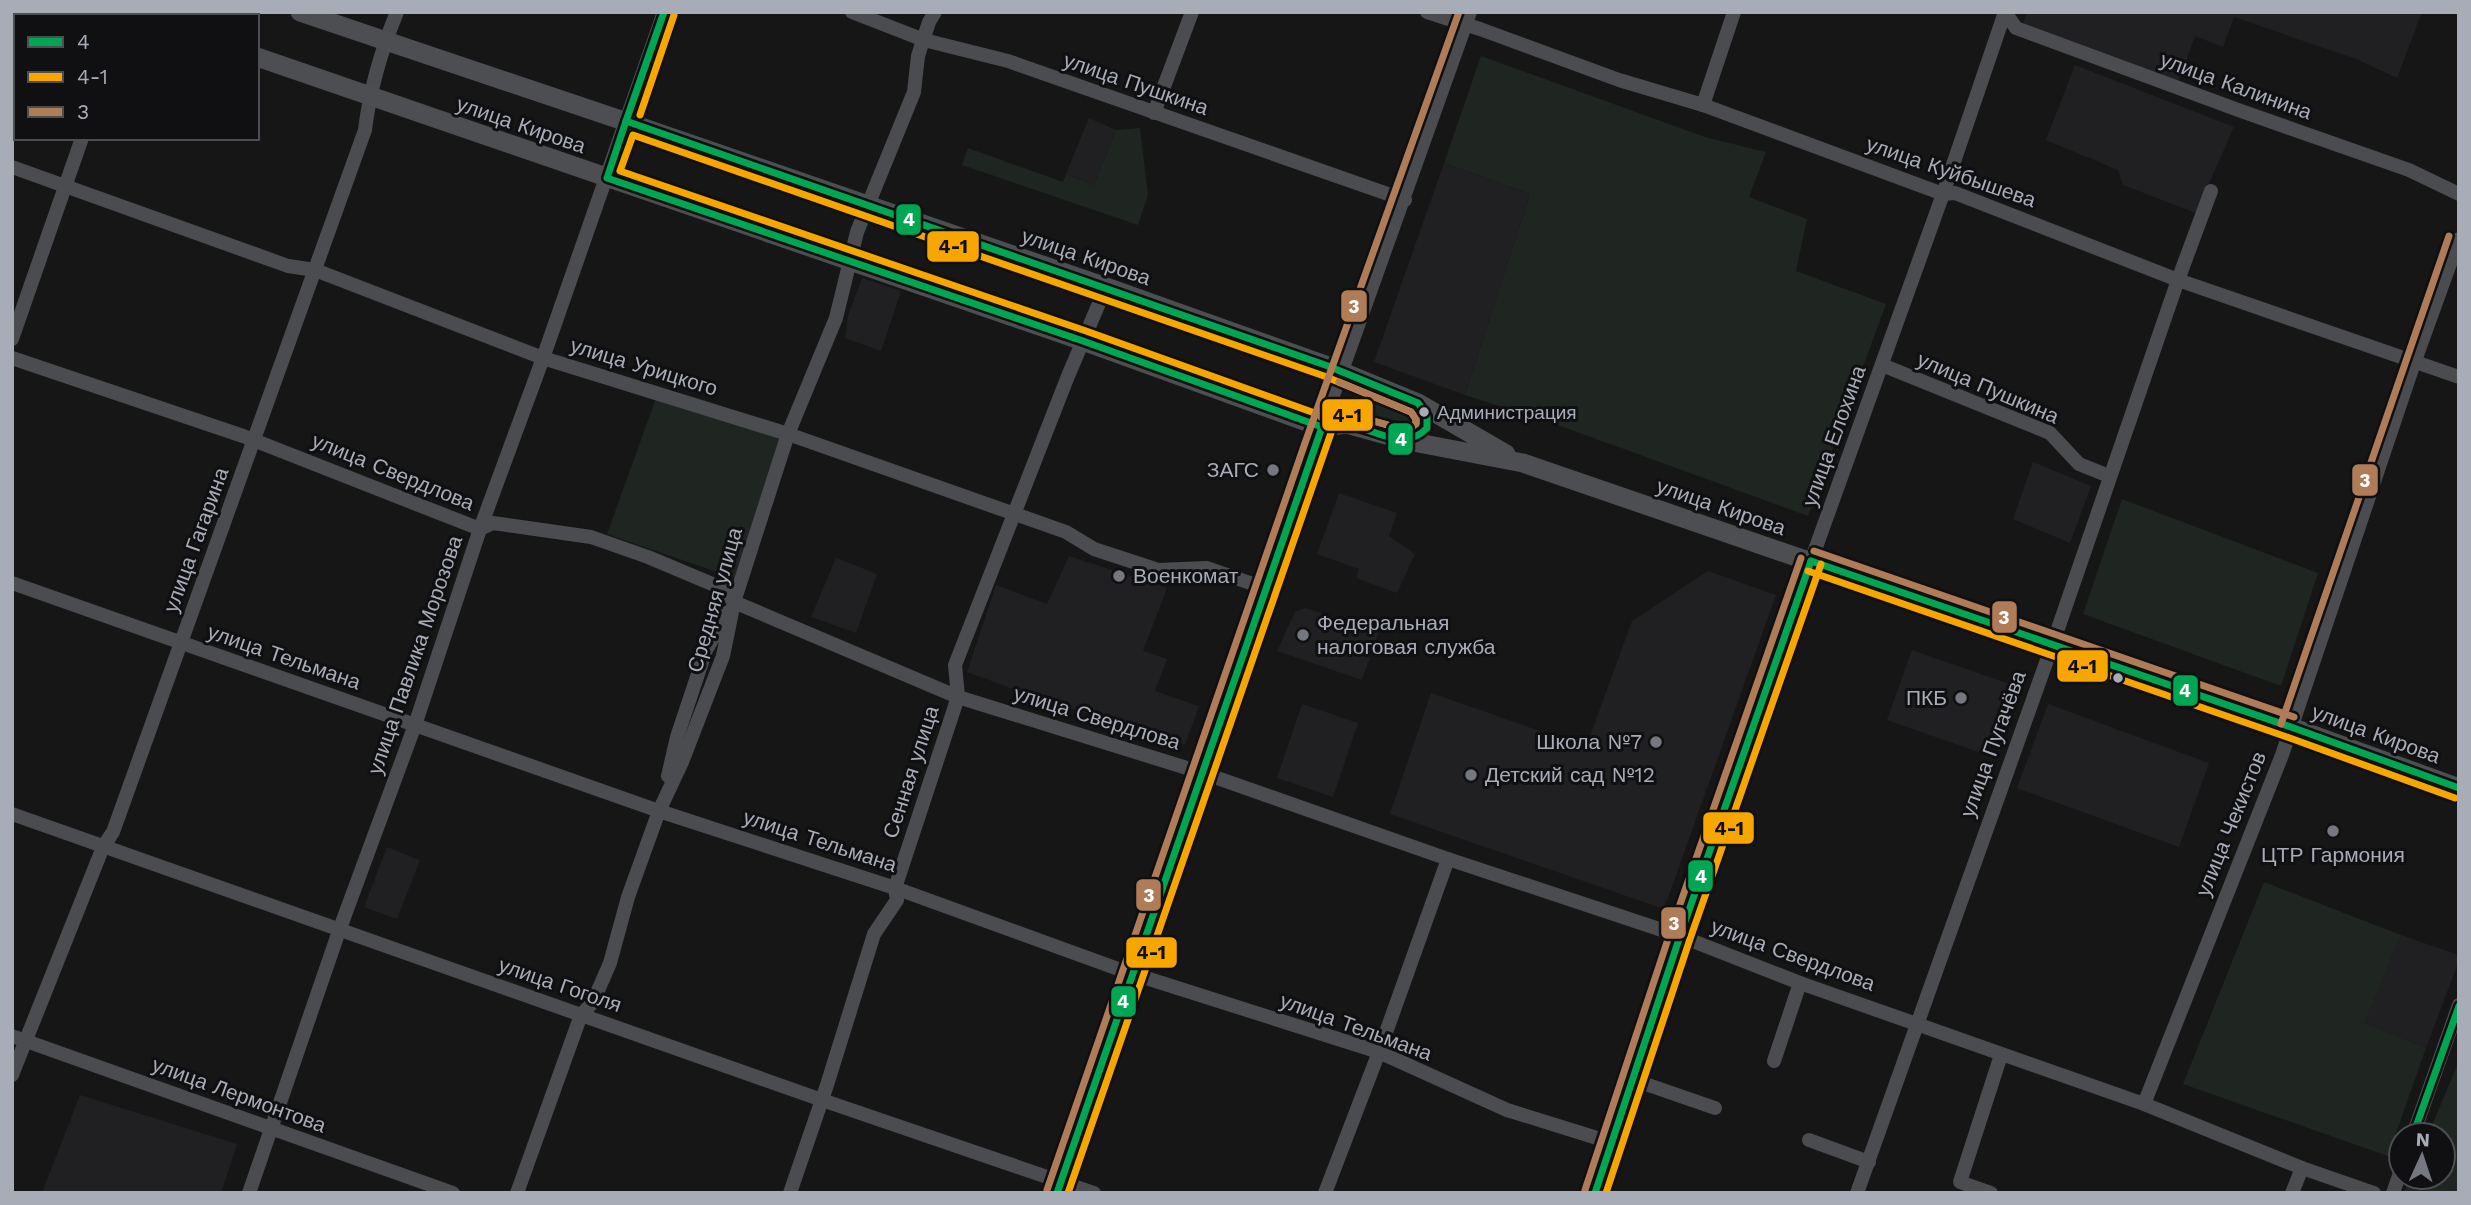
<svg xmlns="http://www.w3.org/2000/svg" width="2471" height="1205" viewBox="0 0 2471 1205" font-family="'Work Sans',sans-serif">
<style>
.built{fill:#202022}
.green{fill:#1f2520}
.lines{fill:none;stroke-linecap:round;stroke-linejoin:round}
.minor{stroke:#4b4c4f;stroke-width:14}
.major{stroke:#4d4e51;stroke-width:19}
.bus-1-casing{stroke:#101012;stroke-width:12}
.bus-2-casing{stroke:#101012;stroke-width:12}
.bus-3-casing{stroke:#101012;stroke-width:12}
.bus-1{stroke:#00a651;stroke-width:7}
.bus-2{stroke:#f7a600;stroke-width:7}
.bus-3{stroke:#b07c57;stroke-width:7}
.bus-dot{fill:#a8acb6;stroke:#101012;stroke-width:2.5}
.poi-dot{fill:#75787e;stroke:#101012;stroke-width:2.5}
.labels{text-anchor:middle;stroke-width:6;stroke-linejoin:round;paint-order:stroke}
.bus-label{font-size:19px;fill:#a8acb6;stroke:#101012;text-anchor:start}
.street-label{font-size:21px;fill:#a8acb6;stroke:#101012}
.poi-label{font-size:21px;fill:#a8acb6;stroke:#101012;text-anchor:end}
.line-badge{stroke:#101012;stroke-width:2.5}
.badge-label{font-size:19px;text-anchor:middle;font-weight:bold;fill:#fff}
.pale-badge-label{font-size:19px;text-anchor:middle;font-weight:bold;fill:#111}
</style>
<rect width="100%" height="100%" fill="#161616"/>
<g class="built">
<path d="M2027,12h395l-25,66 -41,-19 -122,-42 -11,30 -28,-11 -17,47 -155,-59z"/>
<path d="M2075,65l159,62 -38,86 -73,-28 -5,-15 -72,-30z"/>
<path d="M1089,118l27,12 -22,55 -28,-11z"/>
<path d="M1444,163l86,31 -65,201 -91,-33z"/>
<path d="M862,278l39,13 -20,60 -36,-13 3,-22z"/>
<path d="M2033,462l58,24 -21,57 -57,-24z"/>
<path d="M1339,493l58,20 -8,23 26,18 -18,39 -41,-15 3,-9 -42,-15z"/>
<path d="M1069,556l98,32 -24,63 24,8 -12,32 44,15 -14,39 -150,-48 -68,-25 29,-87 51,19z"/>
<path d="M836,558l41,16 -21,59 -45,-16z"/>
<path d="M1708,571l68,24 -112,314 -274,-95 41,-121 155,54 46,-126z"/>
<path d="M1305,608l74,23 -17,49 -85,-29 18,-39z"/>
<path d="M1912,650l100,35 -25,70 -100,-35z"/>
<path d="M1302,704l56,19 -25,74 -56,-19z"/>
<path d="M2048,704l161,59 -30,84 -162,-59z"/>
<path d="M387,847l33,13 -23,59 -33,-12z"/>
<path d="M2401,935l58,20v5l-33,88 -63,-25z"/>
<path d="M80,1095l157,49 -16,49h-179z"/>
</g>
<g class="green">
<path d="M1481,56l224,81 61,15 -17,45 58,22 -11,52 90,33 -78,212 -253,-92 -90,-29 65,-201 -86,-31z"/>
<path d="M1140,128l8,67 -10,30 -176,-60 6,-17 95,34 3,-8 28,11 22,-55z"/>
<path d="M1364,392l48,17 5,7 -4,11 -9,2 -50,-17c-6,-7 -5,-13 2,-18z"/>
<path d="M656,398l125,41 -47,139 -127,-44z"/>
<path d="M2122,499l196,74 -37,113 -198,-72z"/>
<path d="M2264,882l137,53 -37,88 62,25 -38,108 -205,-72z"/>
<path d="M2459,1061v132h-55l6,-16h33v-42h-15z"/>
</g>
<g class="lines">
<g class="minor">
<path d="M852,12l72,28 84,21 397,139"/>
<path d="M1427,12l53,17 139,51 84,25 240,89 12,-1 223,87 281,97"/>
<path d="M2005,12l11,16 225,83 168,59 50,24"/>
<path d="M1703,105l31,-93"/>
<path d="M1154,113l38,-101"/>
<path d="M12,167l276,99 27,4 228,88 245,76 278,98 28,17 64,21 49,-2 46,16 14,2"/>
<path d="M12,339l70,-201"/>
<path d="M12,358l231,78 237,93 13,-6 98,14 57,20 76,32 10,13 224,95 245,76 245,86 232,77 120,47 344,121 158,64 72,25"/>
<path d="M1882,365l168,68 29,31 30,12"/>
<path d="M12,583l647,228 236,77 226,82 258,82 128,58 106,33"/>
<path d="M668,776l9,-39 29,-87 22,-38"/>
<path d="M12,814l810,286 272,93"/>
<path d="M12,1036l441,157"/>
<path d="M1774,1061l26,-78"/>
<path d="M12,1075l91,-228 10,-15 252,-702c5,-42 16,-79 32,-118"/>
<path d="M1634,1080l81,28"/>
<path d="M2144,1104l138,-349 132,-392 45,-124"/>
<path d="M2413,1135l46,-130"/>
<path d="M1809,1140l60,22"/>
<path d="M249,1193l90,-262 76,-206 65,-196 63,-171 121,-346"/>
<path d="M517,1193l64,-178 12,-13 17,-39 18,-66 31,-86 23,-49 41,-106 11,-54 54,-168 48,-116 21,-86 57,-140 4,-36 11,-34 6,-10"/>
<path d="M790,1193l37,-108 47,-151 23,-34 -2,-12 63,-191 -3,-32 113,-289 38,-89"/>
<path d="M1057,1193l258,-747 155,-434"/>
<path d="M1325,1193l54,-141 69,-193"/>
<path d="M1595,1193l39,-113 46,-144 131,-375 132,-367 62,-182"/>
<path d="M1857,1193l195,-547 126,-366 33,-89"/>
<path d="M1991,1193l-31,-11 41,-127"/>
<path d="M2292,1193l10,-25"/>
<path d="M2393,1193l8,-23"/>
</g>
<g class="major">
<path d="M130,12l10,4"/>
<path d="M300,12l315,106 491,169 222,79 90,37 88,51"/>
<path d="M257,57l826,284 224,81 15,5 25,-3 61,17 115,22 768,264 168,61"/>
</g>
<defs>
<g id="bus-1">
<path d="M626,121l702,245 90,37 9,13v12c-22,24 -51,2 -77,-3 -10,-2 -19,1 -28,2l-239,-86 -476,-163z"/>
<path d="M626,121l38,-109"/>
<path d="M1811,561l480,166 168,61"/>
<path d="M2413,1135l46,-129"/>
<path d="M1057,1193l265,-766"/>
<path d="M1595,1193l85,-257 131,-375"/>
</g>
<g id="bus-2">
<path d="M640,115l34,-100"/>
<path d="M633,135l691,241 87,36 5,7v5l-7,5h-7l-50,-14 -29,1 -237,-85 -466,-160z"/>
<path d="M1808,571l479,166 168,61"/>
<path d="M1068,1193l264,-763"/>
<path d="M1606,1193l84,-254 131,-375"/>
</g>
<g id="bus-3">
<path d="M1321,417l27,-3 54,15h7l7,-5v-5l-5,-7 -72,-30"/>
<path d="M1814,551l480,166"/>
<path d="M2281,724l168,-488"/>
<path d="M1047,1190l258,-747 154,-431"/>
<path d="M1585,1190l85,-257 131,-375"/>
</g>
</defs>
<use href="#bus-1" class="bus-1-casing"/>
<use href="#bus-2" class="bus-2-casing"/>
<use href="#bus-3" class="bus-3-casing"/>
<use href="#bus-1" class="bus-1"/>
<use href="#bus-2" class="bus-2"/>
<use href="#bus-3" class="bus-3"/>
</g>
<g class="bus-dot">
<circle cx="1424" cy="412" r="6"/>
<circle cx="2118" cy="678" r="6"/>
</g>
<g class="poi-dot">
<circle cx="1273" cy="470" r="7"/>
<circle cx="1119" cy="576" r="7"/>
<circle cx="1303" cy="635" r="7"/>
<circle cx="1961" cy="698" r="7"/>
<circle cx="1656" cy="742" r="7"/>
<circle cx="1471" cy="775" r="7"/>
<circle cx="2333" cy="831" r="7"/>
</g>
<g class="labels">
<g class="bus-label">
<text x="1437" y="419">Администрация</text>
</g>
<g class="street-label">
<text transform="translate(1136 84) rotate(19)" y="7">улица Пушкина</text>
<text transform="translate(2236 86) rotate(20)" y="7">улица Калинина</text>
<text transform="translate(521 125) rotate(19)" y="7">улица Кирова</text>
<text transform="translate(1951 172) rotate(19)" y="7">улица Куйбышева</text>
<text transform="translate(1086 257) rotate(19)" y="7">улица Кирова</text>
<text transform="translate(644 367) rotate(17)" y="7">улица Урицкого</text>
<text transform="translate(1988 388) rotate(23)" y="7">улица Пушкина</text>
<text transform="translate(1834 436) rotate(-70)" y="7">улица Елохина</text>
<text transform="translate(393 472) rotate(22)" y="7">улица Свердлова</text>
<text transform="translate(1721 507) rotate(19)" y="7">улица Кирова</text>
<text transform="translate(196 540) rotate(-70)" y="7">улица Гагарина</text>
<text transform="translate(715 600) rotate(-74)" y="7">Средняя улица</text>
<text transform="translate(415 655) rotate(-71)" y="7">улица Павлика Морозова</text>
<text transform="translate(284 657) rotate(19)" y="7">улица Тельмана</text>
<text transform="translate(1097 718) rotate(17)" y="7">улица Свердлова</text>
<text transform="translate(2376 734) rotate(20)" y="7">улица Кирова</text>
<text transform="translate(1993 744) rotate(-70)" y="7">улица Пугачёва</text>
<text transform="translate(911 772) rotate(-72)" y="7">Сенная улица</text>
<text transform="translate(2231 824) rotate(-68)" y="7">улица Чекистов</text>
<text transform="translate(820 841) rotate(18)" y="7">улица Тельмана</text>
<text transform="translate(1793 955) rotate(20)" y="7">улица Свердлова</text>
<text transform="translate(560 985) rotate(19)" y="7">улица Гоголя</text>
<text transform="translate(1356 1027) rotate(20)" y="7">улица Тельмана</text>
<text transform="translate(239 1095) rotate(20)" y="7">улица Лермонтова</text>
</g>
<g class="poi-label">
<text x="1259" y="477">ЗАГС</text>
<text x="1133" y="583" text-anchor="start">Военкомат</text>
<text x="1317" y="630" text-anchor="start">Федеральная<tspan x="1317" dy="24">налоговая служба</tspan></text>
<text x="1947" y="705">ПКБ</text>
<text x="1642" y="749">Школа №7</text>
<text x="1485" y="782" text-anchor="start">Детский сад №12</text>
<text x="2333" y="862" text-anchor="middle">ЦТР Гармония</text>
</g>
</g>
<g class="line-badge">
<rect x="895" y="203" width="27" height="33" rx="7" fill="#00a651"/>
<rect x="926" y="230" width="54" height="33" rx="7" fill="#f7a600"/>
<rect x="1340" y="289" width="28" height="34" rx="7" fill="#b07c57"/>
<rect x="1321" y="398" width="53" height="34" rx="7" fill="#f7a600"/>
<rect x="1387" y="422" width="27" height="34" rx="7" fill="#00a651"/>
<rect x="2351" y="463" width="28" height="34" rx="7" fill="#b07c57"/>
<rect x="1991" y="600" width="27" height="34" rx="7" fill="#b07c57"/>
<rect x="2056" y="649" width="53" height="34" rx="7" fill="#f7a600"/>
<rect x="2172" y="674" width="27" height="33" rx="7" fill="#00a651"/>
<rect x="1702" y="811" width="53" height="34" rx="7" fill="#f7a600"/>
<rect x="1687" y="859" width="27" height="34" rx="7" fill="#00a651"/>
<rect x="1135" y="878" width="27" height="34" rx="7" fill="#b07c57"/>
<rect x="1660" y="906" width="27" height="34" rx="7" fill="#b07c57"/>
<rect x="1125" y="936" width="53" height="33" rx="7" fill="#f7a600"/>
<rect x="1110" y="985" width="27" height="33" rx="7" fill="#00a651"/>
</g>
<g class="badge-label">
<text x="909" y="226">4</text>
<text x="1354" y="313">3</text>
<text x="1401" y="446">4</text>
<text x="2365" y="487">3</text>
<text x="2004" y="624">3</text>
<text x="2185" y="697">4</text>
<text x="1701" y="883">4</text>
<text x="1149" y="902">3</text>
<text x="1674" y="930">3</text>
<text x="1123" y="1008">4</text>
</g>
<g class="pale-badge-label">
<text x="953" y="253">4-1</text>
<text x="1347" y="422">4-1</text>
<text x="2082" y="673">4-1</text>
<text x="1729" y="835">4-1</text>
<text x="1151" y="959">4-1</text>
</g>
<rect width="2471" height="1205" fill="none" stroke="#a8acb6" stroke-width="28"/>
<rect x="14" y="14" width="245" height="126" fill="#101012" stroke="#4d4e54" stroke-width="2"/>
<rect x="28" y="37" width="35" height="10" fill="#00a651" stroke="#4d4e54" stroke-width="2"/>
<text x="77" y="49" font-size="21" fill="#a8acb6">4</text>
<rect x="28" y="72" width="35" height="10" fill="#f7a600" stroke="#4d4e54" stroke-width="2"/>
<text x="77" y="84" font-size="21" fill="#a8acb6">4-1</text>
<rect x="28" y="107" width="35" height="10" fill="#b07c57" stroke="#4d4e54" stroke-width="2"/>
<text x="77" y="119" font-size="21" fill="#a8acb6">3</text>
<g transform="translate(2422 1156) rotate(3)"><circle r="33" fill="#101012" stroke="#4d4e54" stroke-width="2"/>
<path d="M0-5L12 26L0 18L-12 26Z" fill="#75787e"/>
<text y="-10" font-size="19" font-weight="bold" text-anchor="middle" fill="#a8acb6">N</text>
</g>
</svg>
